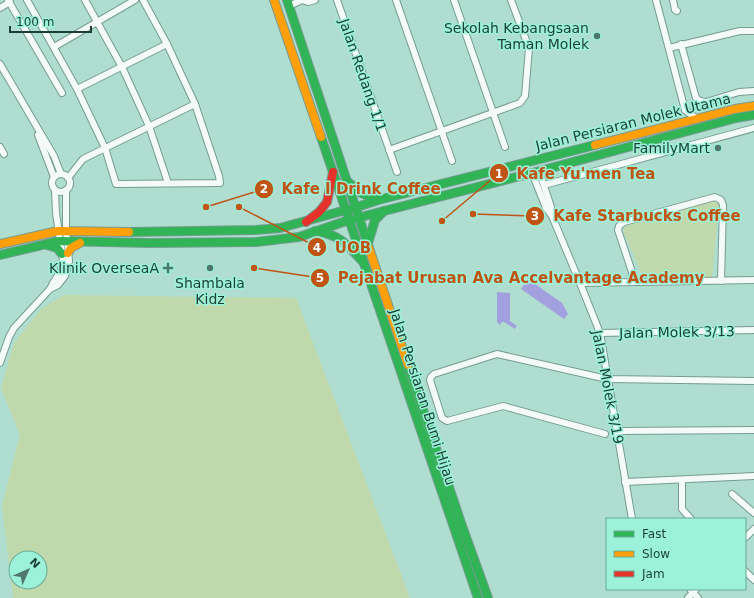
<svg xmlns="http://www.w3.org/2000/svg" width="754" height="598" viewBox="0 0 754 598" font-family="'DejaVu Sans',sans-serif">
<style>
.green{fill:#c0d9ac;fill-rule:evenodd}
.water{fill:#a2a0df}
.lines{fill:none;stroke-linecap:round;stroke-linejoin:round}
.street-casing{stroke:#759c91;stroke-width:8}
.fast-casing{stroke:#759c91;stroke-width:10}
.slow-casing{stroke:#759c91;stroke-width:10}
.jam-casing{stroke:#759c91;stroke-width:10}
.street{stroke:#f3faf8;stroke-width:6}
.fast{stroke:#30b455;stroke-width:8}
.slow{stroke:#ff9f0a;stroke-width:8}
.jam{stroke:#e5322d;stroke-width:8}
.poi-dot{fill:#4f776b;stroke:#9bf2d8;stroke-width:1.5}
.labels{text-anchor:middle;stroke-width:3;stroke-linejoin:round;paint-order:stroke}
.poi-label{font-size:14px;fill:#1b3f35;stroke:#9bf2d8;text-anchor:end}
.street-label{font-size:14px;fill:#1b3f35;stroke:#9bf2d8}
.leader{fill:none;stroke:#bf5414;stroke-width:1.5}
.callout-dot{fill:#bf5414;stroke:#9bf2d8;stroke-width:1.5}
.mark-label{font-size:12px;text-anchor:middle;font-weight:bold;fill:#fff}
.callout-label{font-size:15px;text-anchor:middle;font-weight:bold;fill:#bf5414;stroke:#9bf2d8;stroke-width:3;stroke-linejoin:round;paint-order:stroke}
</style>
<rect width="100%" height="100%" fill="#afded0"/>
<g class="green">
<path d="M713,200l6,4 -7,74 -68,1 -21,-48 2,-5z"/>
<path d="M64,295l232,3 114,300h-397l-11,-92 18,-71 -19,-47 13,-45 27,-34zM16,558h24v24h-24z"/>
</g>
<g class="water">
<path d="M528,279l34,24 6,11 -4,5 -43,-30z"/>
<path d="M497,292l13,1v28l7,5 -2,3 -11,-7h-2l-2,3 -3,-3z"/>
</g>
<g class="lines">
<defs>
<g id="street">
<path d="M8,0l54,93"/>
<path d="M27,0l50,89 28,59 11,36 104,-1 -1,-7 -24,-72 -28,-60 -24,-44"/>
<path d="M85,0l37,67 27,59 19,57"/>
<path d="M302,0l6,2 7,-2"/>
<path d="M337,0l60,172"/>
<path d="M396,0l56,161"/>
<path d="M454,0l51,147"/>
<path d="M656,0l29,110 12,9"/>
<path d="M673,0l2,10 2,1"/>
<path d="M289,6l13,-6"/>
<path d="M0,8l10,-6"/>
<path d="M681,44l15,54 4,3 6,1 33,-10 15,-1"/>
<path d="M54,47l81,-47"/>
<path d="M669,48l71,-17h14"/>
<path d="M0,64l54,92 7,18"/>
<path d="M77,89l90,-45"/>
<path d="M38,135l16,42"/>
<path d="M0,147l4,7"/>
<path d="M389,150l131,-47 5,-7 4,-48 -18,-48"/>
<path d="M539,171l12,36v7"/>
<path d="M532,173l14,35 6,8 28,67 20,50 32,186"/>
<circle cx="61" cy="183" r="9"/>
<path d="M68,178l15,-19 112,-55"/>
<path d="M544,185l210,-57"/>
<path d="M633,282l-1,-10 -14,-42 1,-4 5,-4 91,-25 6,3 2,5 -2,76"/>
<path d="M580,283l174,-3"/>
<path d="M50,289l3,-6 8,-12 2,-10 -7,-48 -1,-23"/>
<path d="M600,333l154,-3"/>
<path d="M0,363l9,-26 5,-9 36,-39 8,-4 7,-9 4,-15 -3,-31v-40"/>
<path d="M617,431l137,-1"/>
<path d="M605,434l-102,-28 -56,15 -5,-3 -12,-38 1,-3 3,-3 63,-20 110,25 147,2"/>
<path d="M682,480v29l9,10"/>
<path d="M625,482l129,-6"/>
<path d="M732,494l22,19"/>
<path d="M745,538l9,-9"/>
<path d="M745,571l9,9"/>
<path d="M690,589l8,9"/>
<path d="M688,598l8,-9"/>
</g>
<g id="fast">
<path d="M287,0l82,248"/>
<path d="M321,137l157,461"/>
<path d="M348,182l13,11 17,7"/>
<path d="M351,209l27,-9 217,-55"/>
<path d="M353,219l179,-46 204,-55 18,-3"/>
<path d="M315,231c24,3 33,14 48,31"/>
<path d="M129,232l127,-2 24,-2 66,-18"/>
<path d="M368,243l7,-23 9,-9"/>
<path d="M47,245l10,3 5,6"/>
<path d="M0,255l59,-14 91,2 106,-1 43,-5 50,-17"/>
<path d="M408,365l53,158 27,75"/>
</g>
<g id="slow">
<path d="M274,0l47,137"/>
<path d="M595,145l140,-36 19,-3"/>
<path d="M0,244l58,-13 71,1"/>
<path d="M369,248l39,117"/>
<path d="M68,253l3,-5 9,-5"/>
</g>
<path id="jam" d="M306,222l13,-10 8,-10 6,-30"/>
</defs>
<use href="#street" class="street-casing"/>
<use href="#fast" class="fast-casing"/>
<use href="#slow" class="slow-casing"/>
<use href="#jam" class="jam-casing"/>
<use href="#street" class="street"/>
<use href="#fast" class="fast"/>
<use href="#slow" class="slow"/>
<use href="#jam" class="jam"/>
</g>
<g class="poi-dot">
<circle cx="597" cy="36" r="4"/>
<circle cx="718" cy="148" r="4"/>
<path d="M166 262h4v4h4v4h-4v4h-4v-4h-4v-4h4z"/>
<circle cx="210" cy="268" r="4"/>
</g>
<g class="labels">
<g class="poi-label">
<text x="589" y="33">Sekolah Kebangsaan<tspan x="589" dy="16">Taman Molek</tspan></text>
<text x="710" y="153">FamilyMart</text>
<text x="159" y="273">Klinik OverseaA</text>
<text x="210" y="288" text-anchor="middle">Shambala<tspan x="210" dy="16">Kidz</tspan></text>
</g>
<g class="street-label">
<text transform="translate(363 75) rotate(71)" y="5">Jalan Redang 1/1</text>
<text transform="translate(633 122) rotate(-14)" y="5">Jalan Persiaran Molek Utama</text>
<text transform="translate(677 332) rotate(-1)" y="5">Jalan Molek 3/13</text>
<text transform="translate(608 387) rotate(79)" y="5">Jalan Molek 3/19</text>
<text transform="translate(423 397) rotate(72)" y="5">Jalan Persiaran Bumi Hijau</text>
</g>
</g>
<path class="leader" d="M442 221L499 173M206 207L264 189M473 214L535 216M239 207L317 247M254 268L320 278"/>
<g class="callout-dot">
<circle cx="442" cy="221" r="4"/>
<circle cx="206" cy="207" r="4"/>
<circle cx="473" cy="214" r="4"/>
<circle cx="239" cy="207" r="4"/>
<circle cx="254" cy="268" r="4"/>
<circle cx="499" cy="173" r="10"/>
<circle cx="264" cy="189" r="10"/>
<circle cx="535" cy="216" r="10"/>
<circle cx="317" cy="247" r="10"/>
<circle cx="320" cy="278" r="10"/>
</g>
<g class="mark-label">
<text x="499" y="178">1</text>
<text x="264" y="193">2</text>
<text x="535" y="220">3</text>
<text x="317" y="252">4</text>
<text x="320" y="282">5</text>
</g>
<g class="callout-label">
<text x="586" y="179">Kafe Yu'men Tea</text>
<text x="361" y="194">Kafe I Drink Coffee</text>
<text x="647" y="221">Kafe Starbucks Coffee</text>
<text x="353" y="253">UOB</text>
<text x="521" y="283">Pejabat Urusan Ava Accelvantage Academy</text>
</g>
<rect x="606" y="518" width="140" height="72" fill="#9bf2d8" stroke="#68aa97"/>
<rect x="614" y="531" width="20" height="6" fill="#30b455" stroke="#68aa97"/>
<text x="642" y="538" font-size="12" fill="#1b3f35">Fast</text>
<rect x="614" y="551" width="20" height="6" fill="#ff9f0a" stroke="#68aa97"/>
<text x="642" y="558" font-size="12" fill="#1b3f35">Slow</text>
<rect x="614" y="571" width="20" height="6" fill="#e5322d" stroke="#68aa97"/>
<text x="642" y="578" font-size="12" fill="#1b3f35">Jam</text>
<g transform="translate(28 570) rotate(45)"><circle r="19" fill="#9bf2d8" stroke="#68aa97"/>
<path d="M0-3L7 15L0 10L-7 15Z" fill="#4f776b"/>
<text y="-6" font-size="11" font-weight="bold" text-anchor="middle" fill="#1b3f35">N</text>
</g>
<path d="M10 26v6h81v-6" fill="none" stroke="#1b3f35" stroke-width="2"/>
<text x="16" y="26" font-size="12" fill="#1b3f35" stroke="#9bf2d8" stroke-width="3" paint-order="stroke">100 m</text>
</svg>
